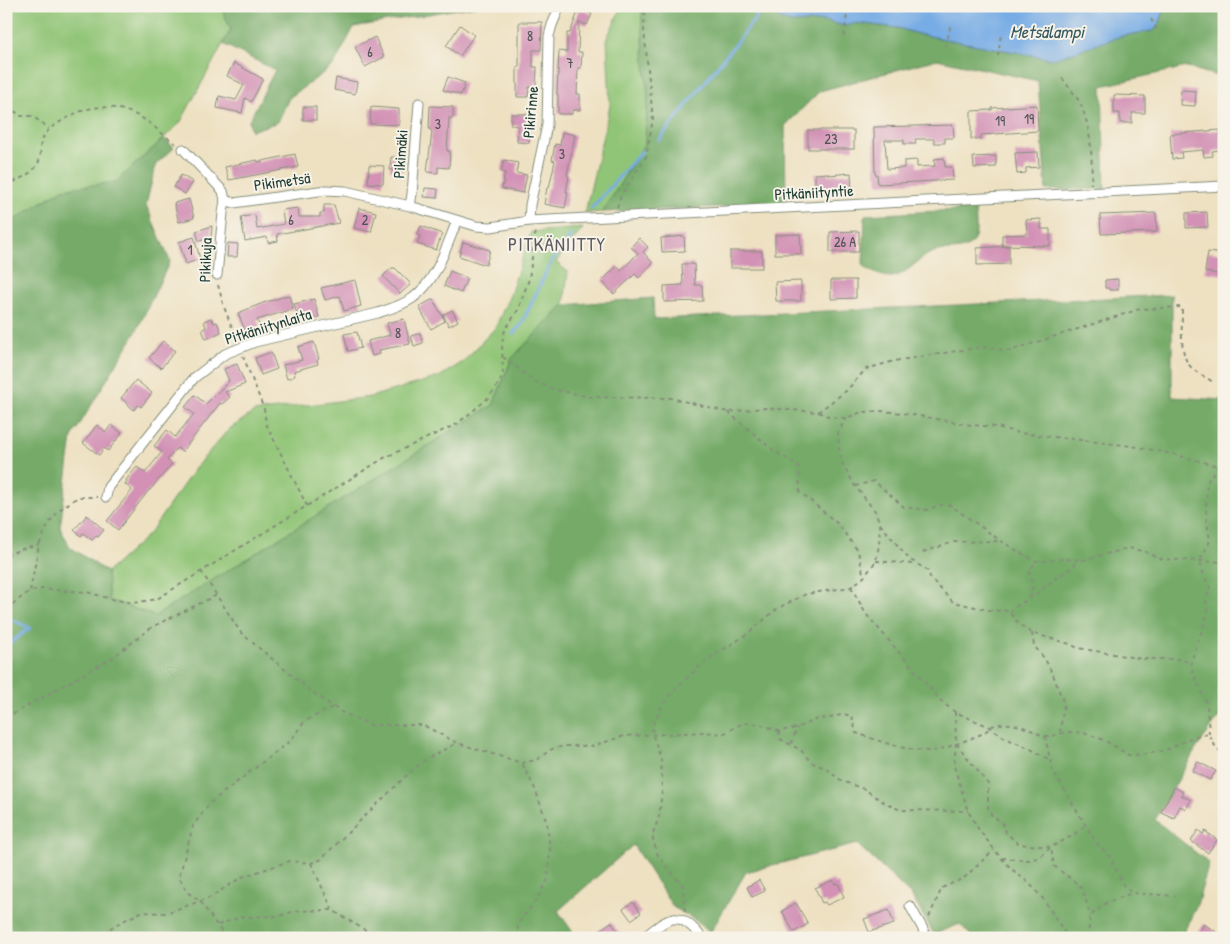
<svg xmlns="http://www.w3.org/2000/svg" width="1230" height="944" viewBox="0 0 1230 944" font-family="'Patrick Hand',sans-serif">
<style>
.green{fill:#90c476;stroke:#588055}
.forest{fill:#74aa67;stroke:#4a744e}
.water{fill:#77ace5;stroke:#4b748c}
.lines{fill:none;stroke-linecap:round;stroke-linejoin:round}
.stream{stroke:#77ace5;stroke-width:3}
.building{fill:#d291b5}
.minor-casing{stroke:#868f7b;stroke-width:11}
.path{stroke:#868f7b;stroke-width:2;stroke-dasharray:4 4;stroke-linecap:butt}
.minor{stroke:#fff;stroke-width:9}
.labels{text-anchor:middle;stroke-width:4;stroke-linejoin:round;paint-order:stroke}
.number-label{font-size:14px;fill:#4c5254}
.street-label{font-size:16px;fill:#1f3d34;stroke:#f7f3e8}
.water-label{font-size:18px;font-style:italic;fill:#355960;stroke:#f7f3e8}
.quarter-label{font-size:19px;letter-spacing:1px;fill:#5e5a61;stroke:#f7f3e8}
</style>
<rect width="100%" height="100%" fill="#f7f3e8"/>
<filter id="ink" filterUnits="userSpaceOnUse"><feTurbulence type="fractalNoise" baseFrequency=".02" numOctaves="2"/><feDisplacementMap in="SourceGraphic" scale="10" xChannelSelector="R" yChannelSelector="G"/><feConvolveMatrix kernelMatrix="1 2 1 2 8 2 1 2 1" color-interpolation-filters="sRGB"/></filter>
<filter id="wash" filterUnits="userSpaceOnUse"><feTurbulence type="fractalNoise" baseFrequency=".0096" numOctaves="4" result="noise"/><feDisplacementMap in="SourceGraphic" scale="20" xChannelSelector="R" yChannelSelector="G"/><feGaussianBlur stdDeviation="1.12" result="paint"/><feColorMatrix in="noise" values="0 0 0 0 0 0 0 0 0 0 0 0 0 0 0 0 0 1.4 0 .05"/><feComposite in="paint" operator="in"/></filter>
<g filter="url(#wash)">
<rect width="100%" height="100%" fill="#eee1c2"/>
<g class="green">
<path d="M6,6h214l11,23 -51,94 -64,59 -53,7 -57,36z"/>
<path d="M622,6h20v21l6,70 -3,46 -42,69 -18,1 25,-108 -3,-67z"/>
<path d="M583,228l-27,34 12,10 -4,33 -52,53 -19,47 -338,211 -46,-16 -2,-28 42,-38 47,-67 32,-37 26,-18 116,-15 69,-20 24,-15 32,-34 15,-33 21,-63z"/>
</g>
<g class="forest">
<path d="M220,6h255l-121,21 -20,38 -45,33 -11,24 -27,9 -2,-10 26,-51 -52,-26 8,-15z"/>
<path d="M642,6h117v3l31,14 35,-2 20,5 12,-3 41,5 20,6 135,25 68,-23 31,-5 6,-4 8,-21h58v72l-38,-11 -84,19 3,103 -59,1 -8,-109 -101,-22 -117,32 -35,35 1,78 -183,8 42,-69 3,-46 -6,-70z"/>
<path d="M164,138l10,10 -18,16 -10,41 24,56 -34,71 -64,105 -12,91 10,19 37,25 2,28 46,16 338,-211 19,-47 52,-53 89,-7 1,21 518,-24v102l52,3v310l-28,39 -41,71 54,43 -12,42 -16,33h-208l-13,-14 -26,10 -23,-39 -54,-51 -111,28 -36,61 -15,-13 -22,-13 -40,-62 -75,66 19,27h-571v-713l57,-36 53,-7z"/>
<path d="M975,209c0,10 4,25 -3,34 -10,11 -28,4 -41,10 -12,5 -26,23 -39,24 -12,0 -20,-5 -29,-11l2,-51z"/>
</g>
<path class="water" d="M759,6h407l-8,21 -6,4 -31,5 -68,23 -135,-25 -20,-6 -41,-5 -12,3 -20,-5 -35,2 -31,-14z"/>
<g class="lines">
<g class="stream">
<path d="M659,140l103,-130"/>
<path d="M591,209l51,-58"/>
<path d="M513,334l8,-9 30,-63 21,-28"/>
<path d="M6,617l24,11 -24,18"/>
</g>
</g>
<g id="blocks">
<g class="building">
<path d="M579,9l13,5 -5,11 -8,-3 -1,30h4l-1,16h-3l-1,26h3v16h-8v4h-14v-20h-1l2,-43 8,1v-19h3z"/>
<path d="M519,22h23l-1,28h-8v17h4l-1,20h-7l-1,10h-11v-30h2z"/>
<path d="M460,25l14,10 -14,21 -14,-10z"/>
<path d="M375,37l9,20 -19,10 -10,-20z"/>
<path d="M234,63l29,16 -12,23 -6,-4 -3,15 -25,-5 2,-12 17,4 8,-15 -17,-9z"/>
<path d="M448,77l17,6 -4,12 -18,-5z"/>
<path d="M336,78l21,4 -2,12 -21,-4z"/>
<path d="M1181,90l15,1 -1,15 -15,-1z"/>
<path d="M1114,95l31,1v17h-13v10h-12v-10h-6z"/>
<path d="M1037,105l1,26 -57,4v4h-10v-28l21,-1v-2z"/>
<path d="M430,106l23,1v11h-4l-2,33h3l-1,17 -11,-1v6l-11,-1 5,-40 -3,-4z"/>
<rect x="303" y="107" width="13" height="13"/>
<path d="M371,107l28,2v16l-29,-1z"/>
<path d="M511,114h16l-1,11 4,1 -1,17 -12,-1 1,-16 -7,-1z"/>
<path d="M953,125l1,13h-9v5h-11v-4h-19l1,5h-12v-4h-19l2,29 17,-1v-7l13,-1v7l18,-1 -1,-7 10,-1 1,9h7l1,13 -75,4 -1,-10h-2l-1,-47z"/>
<rect x="808" y="130" width="46" height="19"/>
<path d="M1220,130l2,20 -10,1 1,5 -9,1 -1,-7 -22,2 1,6 -10,1 -2,-25z"/>
<path d="M562,132l13,3 -8,40 2,1 -3,16h2l-3,16 -21,-4 3,-16h2l6,-27 -3,-1 3,-16 5,1z"/>
<path d="M1038,152l1,15 -13,1v5l-9,1 -2,-21z"/>
<path d="M295,154l3,13 -69,13 -4,-13 32,-7 1,2z"/>
<path d="M996,156v11l-22,1 -1,-11z"/>
<path d="M391,157h13l-1,13h-13z"/>
<path d="M504,160l14,3 -2,10 11,2 -4,18 -21,-4 3,-16 -4,-1z"/>
<path d="M369,165l15,1 -1,18 -15,-1z"/>
<path d="M828,173v2l23,-2 1,18 -37,3v-20z"/>
<path d="M181,175l12,7 -8,12 -11,-7z"/>
<path d="M425,188l13,1 -1,9 -13,-1z"/>
<path d="M189,199l5,19 -15,4 -5,-19z"/>
<path d="M324,205h10l5,18 -62,11 1,7 -10,2 -1,-6 -22,4 -4,-24 14,-2 2,14 27,-5 -2,-14 16,-2 1,9h21v-4h4z"/>
<path d="M359,208l17,4 -5,20 -17,-4z"/>
<path d="M1207,212l1,15 -22,1v-15z"/>
<path d="M1156,213l1,19 -56,2 -1,-19z"/>
<path d="M1041,219v10h9v17l-48,-1v-10l25,-1 -1,-14z"/>
<path d="M212,226l-1,12 -12,3 -3,-10z"/>
<path d="M421,226l21,8 -6,16 -19,-6 3,-8 -3,-1z"/>
<path d="M859,231v21h-29v-20z"/>
<path d="M800,234l1,20h-26v-19z"/>
<path d="M684,236l1,15 -23,1 -1,-14z"/>
<path d="M194,237l6,22 -14,5 -7,-22z"/>
<path d="M639,238l9,9 -5,5 10,11 -14,15 -4,-4 -21,20 -12,-13 15,-15 4,5 17,-18 -7,-6z"/>
<path d="M463,242l27,8 -4,15 -27,-9z"/>
<path d="M228,243l10,1 -1,13h-10z"/>
<path d="M1009,246v18l-32,1v-17z"/>
<rect x="730" y="251" width="32" height="17"/>
<path d="M1208,252l16,2v21l-19,-3z"/>
<path d="M682,264h12l1,21h7l1,16 -39,1v-16l19,-1z"/>
<path d="M392,268h3l16,16 -11,10 -17,-18z"/>
<path d="M450,271l17,7 -6,15 -17,-7z"/>
<path d="M1118,279v11h-9v-2h-4v-8z"/>
<path d="M355,280l6,26 -17,5 -4,-15 -15,4 -4,-12z"/>
<path d="M831,280h25v18l-25,1z"/>
<path d="M801,281v20h-25l-1,-19z"/>
<path d="M289,295l4,14 -36,11 4,9 -14,6 -9,-22 25,-10z"/>
<path d="M314,299l5,18 -16,5 -2,-6 -3,1 -4,-13z"/>
<path d="M433,299l12,22 -14,8 -12,-22z"/>
<path d="M452,310l6,11 -9,5 -6,-11z"/>
<path d="M211,318l3,5 3,-1 4,10 -15,7 -4,-9 4,-3 -2,-6z"/>
<path d="M404,319l6,25 -31,6 1,4 -8,2 -4,-15 22,-6 -3,-12z"/>
<path d="M357,332l4,16 -13,3 -4,-17z"/>
<path d="M420,333l3,10 -9,3 -3,-10z"/>
<path d="M163,341l12,10 -14,17 -12,-10z"/>
<path d="M314,342l5,17 -2,1 1,4 -24,7 1,5 -8,3 -4,-14 19,-5 -4,-13z"/>
<path d="M271,352l6,17 -16,6 -6,-17z"/>
<path d="M237,364l8,20 -20,8 5,5 -8,7 -2,-1 -38,49 -5,-4 -10,12 5,4 -22,26h-1l-31,40 -11,-9 25,-31 -7,-6 2,-3 -1,-1 11,-13 8,6 17,-21 -8,-6 13,-16 8,7 19,-23 -9,-7 10,-12 11,9 23,-23 -5,-12z"/>
<path d="M136,380l16,13 -11,14 -3,-2 -4,5 -13,-12z"/>
<path d="M97,425l9,7 5,-7 11,8 -14,18 -4,-3 -5,7 -16,-12z"/>
<path d="M87,515l17,15 -6,7 -2,-1 -4,4 -9,-7 -2,3 -7,-6z"/>
<path d="M1198,762l18,9 -6,9 -18,-9z"/>
<path d="M1174,787l9,5 -2,3 10,5 -5,9 -6,-3 -6,12 -13,-6z"/>
<path d="M1198,830l5,4 2,-3 12,9 -9,13 -17,-12z"/>
<path d="M759,880l6,11 -13,6 -5,-10z"/>
<path d="M833,880l2,4 3,-1 6,14 -17,8 -2,-3 -3,1 -7,-15z"/>
<path d="M633,902l8,11 -10,7 -8,-11z"/>
<path d="M796,903l12,21 -14,8 -12,-21z"/>
<path d="M889,910l5,14 -25,8 -5,-13z"/>
<path d="M611,922l9,12 -6,4h-25z"/>
<path d="M1204,924l20,13v1h-29z"/>
</g>
</g>
</g>
<g filter="url(#ink)">
<use href="#blocks" fill-opacity="0" stroke="#868f7b" stroke-width="1"/>
<g class="lines">
<defs>
<g id="minor">
<path d="M183,149l40,42 2,9"/>
<path d="M225,200l9,3 92,-13 19,1 65,15 66,20 15,1 38,-6 695,-35"/>
<path d="M410,206l2,-12 7,-91"/>
<path d="M529,221l1,-16 17,-80 2,-89 3,-11 8,-19"/>
<path d="M217,275l6,-62 2,-13"/>
<path d="M106,497l2,-10 86,-109 31,-24 30,-12 123,-29c12,-4 25,-8 35,-15 24,-18 33,-51 44,-77"/>
<path d="M910,906l13,23 3,9"/>
<path d="M643,938c27,-21 35,-30 59,0"/>
</g>
</defs>
<use href="#minor" class="minor-casing"/>
<g class="path">
<path d="M1151,19l7,13"/>
<path d="M844,36l3,-22"/>
<path d="M946,46l5,-23"/>
<path d="M998,56l3,-22"/>
<path d="M1062,78c6,8 13,16 18,25 11,24 13,55 11,81"/>
<path d="M6,110l10,2 4,4h12l17,12"/>
<path d="M6,186c12,-7 32,-13 34,-29 1,-7 -1,-12 3,-19 5,-11 16,-15 26,-21 24,-15 53,-12 76,3 11,7 20,17 31,24"/>
<path d="M617,207l4,-12 25,-38 7,-38 -9,-89 1,-24"/>
<path d="M218,285l6,22 13,33"/>
<path d="M243,356l21,53 2,15 41,82"/>
<path d="M503,357l31,24 19,8 37,8 81,1 57,14 36,-4 54,4 13,5 15,1 16,-6 18,-1 23,2 68,12 26,2 22,6 113,13 41,8 45,12h6"/>
<path d="M728,412l45,38 26,17 1,25 38,32 20,27 6,26"/>
<path d="M818,412l28,-21 20,-22 28,-8 88,-14 27,4 131,-42 41,-2 1,4c0,15 -2,37 5,51 5,9 20,16 28,21"/>
<path d="M855,486l19,-5 30,26 23,3 12,-5h11l51,36 20,12 15,8h12l13,-2 22,1 46,-12 17,4 15,7 63,3"/>
<path d="M880,524l29,35 18,11 4,9 22,23 40,9 11,-1 6,3 9,11 13,9 38,11 8,4 64,11h35l14,3"/>
<path d="M923,552l31,-10 47,-1"/>
<path d="M6,555l16,-6 17,-4"/>
<path d="M876,561l37,3"/>
<path d="M201,571l40,62 71,59 29,20 30,13h52l34,18 65,20 14,-3 16,-11 12,-3h29l31,-10 81,-4 18,2 20,-11 16,1 20,7 18,-3 20,-9 13,-1 14,-4 8,2 4,17c24,8 49,18 74,18 6,1 47,-14 53,-18 4,-2 6,-5 9,-7 14,-5 28,-1 41,5 4,2 9,5 14,5 8,1 14,-4 22,-4 21,-1 42,11 59,23 12,0 28,-2 40,-6 16,-6 22,-14 41,-15l7,14 8,6"/>
<path d="M851,587l15,27 76,88 13,10 35,15 15,11 24,10 23,13"/>
<path d="M30,591l9,-46 9,-20 11,-15 19,-13h19"/>
<path d="M1030,598l3,-13 -4,-12 7,-12"/>
<path d="M6,609l24,-18 12,-2 45,3 24,7 22,4 24,-4 227,-141 73,-34 29,-24 10,-12 7,-13 -1,-32 3,-13 13,-20 11,-31 7,-50"/>
<path d="M1010,613c10,-12 14,-10 25,-18 14,-10 21,-20 38,-27l4,-8"/>
<path d="M1032,633l2,13 11,13 9,18 10,27 -4,28"/>
<path d="M955,712l1,31 32,41v26l4,6 10,6 4,11 13,11 32,3 3,19 25,19 6,11 5,20"/>
<path d="M6,718l106,-60 40,-31 65,-32"/>
<path d="M779,731l1,8 21,11 10,12 14,6 17,13 22,8 18,12 18,9 68,1"/>
<path d="M1209,734l-2,-30 -14,-31 -2,-11 17,-49 -2,-13 4,-12 -8,-18 -2,-10 10,-19 -4,-26 1,-33 11,-16 6,-7"/>
<path d="M1045,736l7,33 43,72 15,16 14,29 8,7 44,3"/>
<path d="M956,743l-2,23 14,45 11,19 22,28 14,14 14,11 15,17 24,38"/>
<path d="M791,744l6,-16"/>
<path d="M1002,858l28,2 10,-3 11,-10 21,-11 14,-11"/>
<path d="M311,863l21,46"/>
<path d="M685,911l-2,-25 -25,-30 -6,-20 7,-19 3,-26 -1,-32 -9,-26 2,-12 9,-16 14,-18 31,-28 38,-24 32,-27 28,-14 45,-7 13,-10 12,-16 3,-16 1,-21 -5,-13 -20,-25 -12,-21 -4,-16 -1,-16 8,-15"/>
<path d="M929,917l13,-29 22,-10 30,-28"/>
<path d="M218,925l23,-8 38,-1 16,-5 37,-1 46,28"/>
<path d="M97,938l18,-13 26,-13 25,1 43,-15 33,-21 48,-16 21,2 9,-3 89,-87 17,-14 31,-16"/>
<path d="M226,938l-26,-37 -13,-9 -8,-15 14,-51 17,-23 80,-62 15,-20 28,-14"/>
<path d="M516,938l3,-16 16,-20 13,-23 2,-31 -3,-25 -12,-34 -13,-26"/>
<path d="M1088,938l2,-22 16,-13 26,-10"/>
</g>
<use href="#minor" class="minor"/>
</g>
</g>
<g class="labels">
<g class="number-label">
<text x="530" y="41">8</text>
<text x="370" y="57">6</text>
<text x="570" y="68">7</text>
<text x="1029" y="124">19</text>
<text x="1000" y="126">19</text>
<text x="438" y="129">3</text>
<text x="831" y="144">23</text>
<text x="562" y="159">3</text>
<text x="291" y="225">6</text>
<text x="365" y="225">2</text>
<text x="845" y="247">26 A</text>
<text x="190" y="255">1</text>
<text x="398" y="338">8</text>
</g>
<g class="street-label">
<text transform="translate(530 112) rotate(-85)" y="6">Pikirinne</text>
<text transform="translate(400 154) rotate(-86)" y="6">Pikimäki</text>
<text transform="translate(282 181) rotate(-8)" y="6">Pikimetsä</text>
<text transform="translate(814 192) rotate(-3)" y="6">Pitkäniityntie</text>
<text transform="translate(205 260) rotate(-88)" y="6">Pikikuja</text>
<text transform="translate(268 326) rotate(-17)" y="6">Pitkäniitynlaita</text>
</g>
<g class="water-label">
<text x="1047" y="38">Metsälampi</text>
</g>
<g class="quarter-label">
<text x="557" y="251">PITKÄNIITTY</text>
</g>
</g>
<rect width="1230" height="944" fill="none" stroke="#f7f3e8" stroke-width="25"/>
</svg>
